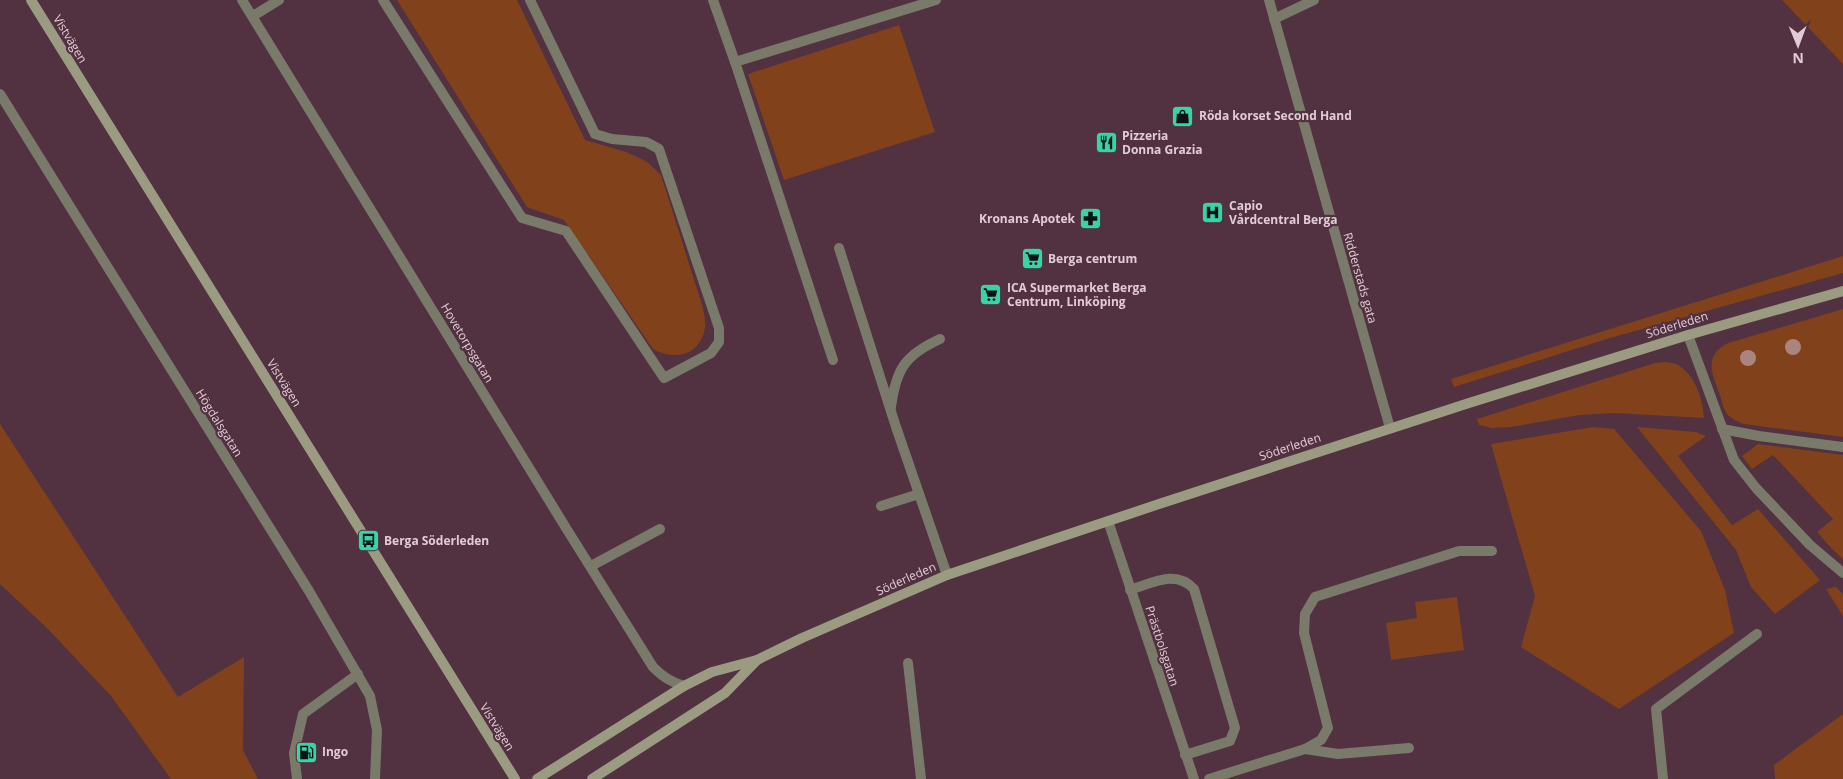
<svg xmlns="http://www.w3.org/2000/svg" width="1843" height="779" viewBox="0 0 1843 779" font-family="'Open Sans',sans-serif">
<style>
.green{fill:#81411a}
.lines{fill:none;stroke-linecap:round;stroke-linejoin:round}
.lane{stroke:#797a69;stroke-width:10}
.street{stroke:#797a69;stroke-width:10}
.secondary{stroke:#9b9b82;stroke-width:10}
.tree{fill:#aa847f}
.labels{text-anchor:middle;stroke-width:4.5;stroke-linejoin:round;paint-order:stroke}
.street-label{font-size:12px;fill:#e1ccd5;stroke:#523141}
.poi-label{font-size:12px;font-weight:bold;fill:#e1ccd5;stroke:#523141;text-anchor:start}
</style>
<rect width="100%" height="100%" fill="#523141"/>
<g class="green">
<path d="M397,0h120l68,140 41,12 20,9 15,14 42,133c1,6 3,14 2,20 -5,28 -30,33 -52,21l-89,-129 -37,-13z"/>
<path d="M1782,0h61v64z"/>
<path d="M899,25l36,107 -151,48 -36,-106z"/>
<path d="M1843,256v17l-233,65 -156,49 -3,-8z"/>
<path d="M1843,309v128l-99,-13c-6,-2 -13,-5 -17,-10 -4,-5 -5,-13 -7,-19 -8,-22 -17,-39 8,-52z"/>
<path d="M1666,362c5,1 11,1 15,5 15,11 22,33 23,51l-90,-5 -34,2 -69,12 -19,1 -13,-3 -2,-6 178,-56z"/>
<path d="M0,424l178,273 66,-40 -1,93 15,29h-87l-60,-83 -63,-67 -48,-45z"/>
<path d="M1593,427l21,2 87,102 24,59 9,43 -115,76 -98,-62 14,-51 -44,-152z"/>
<path d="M1637,427l59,5 10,4 -28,20 54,69 26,-16 62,71 -45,34 -24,-27 -15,-37z"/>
<path d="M1758,444l85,11v104l-10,-9 -16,-18 16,-13 -60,-64 -21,14 -10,-13z"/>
<path d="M1836,587l7,7v22l-17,-27z"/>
<path d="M1457,597l7,53 -73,10 -5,-37 31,-5 -2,-16z"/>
<path d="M1843,714v65h-68l-1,-14z"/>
</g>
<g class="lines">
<g class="lane">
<path d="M383,0l139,218 44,13 98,147 47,-25 8,-11v-14l-60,-179 -13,-7 -34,-3 -17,-5 -65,-134"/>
<path d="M713,0l22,62 98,298"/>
<path d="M253,16l26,-16"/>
<path d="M1274,19l40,-19"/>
<path d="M735,62l201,-62"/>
<path d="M839,248l57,179 51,148"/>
<path d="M1688,335l46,125 22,28 54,57 33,28"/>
<path d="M891,407c5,-38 14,-52 49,-68"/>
<path d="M1722,429l37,7 84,11"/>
<path d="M881,506l38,-12"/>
<path d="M591,566l69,-37"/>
<path d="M1130,590c22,-7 46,-21 64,-1l41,139 -5,13 -45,14"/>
<path d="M908,663l13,116"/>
<path d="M1305,749l33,5 71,-6"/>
<path d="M297,779l-3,-26 9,-39 55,-40"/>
<path d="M1209,779l96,-30 16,-9 7,-12 -24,-95 1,-19 10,-17 144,-46h33"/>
<path d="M1663,779l-7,-70 101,-75"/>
</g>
<g class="street">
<path d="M242,0l324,528 87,139c10,10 18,15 31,19"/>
<path d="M1269,0l121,428"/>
<path d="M0,94l309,497 61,105 7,34 -2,49"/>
<path d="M1108,521l86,258"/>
</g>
<g class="secondary">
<path d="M31,0l484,779"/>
<path d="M537,779l147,-93 28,-14 45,-12 45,-22 145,-63 212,-71 310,-101 219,-68 155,-44"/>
<path d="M592,779l133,-86 32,-33"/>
</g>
</g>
<g class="tree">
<circle cx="1793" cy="347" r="8"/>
<circle cx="1748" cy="358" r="8"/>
</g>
<defs>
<symbol id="shop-square" viewBox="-11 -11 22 22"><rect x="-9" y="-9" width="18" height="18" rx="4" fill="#36d4a7" stroke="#523141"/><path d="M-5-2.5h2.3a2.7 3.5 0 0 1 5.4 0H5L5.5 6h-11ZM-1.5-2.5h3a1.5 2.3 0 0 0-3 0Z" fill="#111"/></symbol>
<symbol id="restaurant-square" viewBox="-11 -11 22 22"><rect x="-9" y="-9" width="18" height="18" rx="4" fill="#36d4a7" stroke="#523141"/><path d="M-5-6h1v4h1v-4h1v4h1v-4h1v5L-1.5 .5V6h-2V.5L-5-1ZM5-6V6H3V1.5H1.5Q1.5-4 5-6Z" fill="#111"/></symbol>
<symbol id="hospital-square" viewBox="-11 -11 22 22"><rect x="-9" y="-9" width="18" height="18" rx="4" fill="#36d4a7" stroke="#523141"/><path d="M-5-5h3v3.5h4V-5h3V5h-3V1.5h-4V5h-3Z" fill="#111"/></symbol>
<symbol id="pharmacy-square" viewBox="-11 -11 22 22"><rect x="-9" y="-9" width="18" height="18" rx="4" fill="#36d4a7" stroke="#523141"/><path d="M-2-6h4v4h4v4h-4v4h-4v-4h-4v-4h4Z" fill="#111"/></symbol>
<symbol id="supermarket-square" viewBox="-11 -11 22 22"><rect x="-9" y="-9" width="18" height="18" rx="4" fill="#36d4a7" stroke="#523141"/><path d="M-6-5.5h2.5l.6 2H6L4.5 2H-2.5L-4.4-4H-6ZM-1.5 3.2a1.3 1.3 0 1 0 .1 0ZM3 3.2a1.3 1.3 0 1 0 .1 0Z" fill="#111"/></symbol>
<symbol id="bus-square" viewBox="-11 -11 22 22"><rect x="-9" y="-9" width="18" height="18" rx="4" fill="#36d4a7" stroke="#523141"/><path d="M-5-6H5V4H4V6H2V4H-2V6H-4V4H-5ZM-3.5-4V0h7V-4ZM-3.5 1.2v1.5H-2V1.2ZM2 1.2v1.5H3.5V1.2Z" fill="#111"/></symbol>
<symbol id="fuel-square" viewBox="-11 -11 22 22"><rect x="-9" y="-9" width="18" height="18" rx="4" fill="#36d4a7" stroke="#523141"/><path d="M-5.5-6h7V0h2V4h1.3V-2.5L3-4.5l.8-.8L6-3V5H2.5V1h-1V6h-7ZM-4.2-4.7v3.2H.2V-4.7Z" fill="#111"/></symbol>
</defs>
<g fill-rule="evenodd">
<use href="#shop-square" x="1170" y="104" width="25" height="25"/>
<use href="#restaurant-square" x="1094" y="130" width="25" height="25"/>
<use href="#hospital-square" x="1200" y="200" width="25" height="25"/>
<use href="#pharmacy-square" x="1078" y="206" width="25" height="25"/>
<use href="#supermarket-square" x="1020" y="246" width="25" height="25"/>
<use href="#supermarket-square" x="978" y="282" width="25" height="25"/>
<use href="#bus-square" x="356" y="528" width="25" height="25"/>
<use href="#fuel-square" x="294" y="740" width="25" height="25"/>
</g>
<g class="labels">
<g class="street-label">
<text transform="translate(70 39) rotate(59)" y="4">Vistvägen</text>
<text transform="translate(1360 278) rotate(74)" y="4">Ridderstads gata</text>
<text transform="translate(1677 325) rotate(-17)" y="4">Söderleden</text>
<text transform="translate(467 343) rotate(59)" y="4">Hovetorpsgatan</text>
<text transform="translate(284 383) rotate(58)" y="4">Vistvägen</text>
<text transform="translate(219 423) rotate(58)" y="4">Högdalsgatan</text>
<text transform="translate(1290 447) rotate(-18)" y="4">Söderleden</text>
<text transform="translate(906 579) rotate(-24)" y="4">Söderleden</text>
<text transform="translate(1162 646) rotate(72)" y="4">Prästbolsgatan</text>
<text transform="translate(497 727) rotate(58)" y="4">Vistvägen</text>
</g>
<g class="poi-label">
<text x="1199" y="120">Röda korset Second Hand</text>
<text x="1122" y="140">Pizzeria<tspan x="1122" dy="14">Donna Grazia</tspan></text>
<text x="1229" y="210">Capio<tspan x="1229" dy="14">Vårdcentral Berga</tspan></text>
<text x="1075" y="223" text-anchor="end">Kronans Apotek</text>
<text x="1048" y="263">Berga centrum</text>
<text x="1007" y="292">ICA Supermarket Berga<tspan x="1007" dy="14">Centrum, Linköping</tspan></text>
<text x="384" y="545">Berga Söderleden</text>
<text x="322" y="756">Ingo</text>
</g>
</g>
<g transform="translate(1798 45) rotate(179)" stroke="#523141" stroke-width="4" paint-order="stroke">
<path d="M0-4L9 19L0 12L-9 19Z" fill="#e1ccd5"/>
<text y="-8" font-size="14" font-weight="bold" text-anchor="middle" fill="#e1ccd5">N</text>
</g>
</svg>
